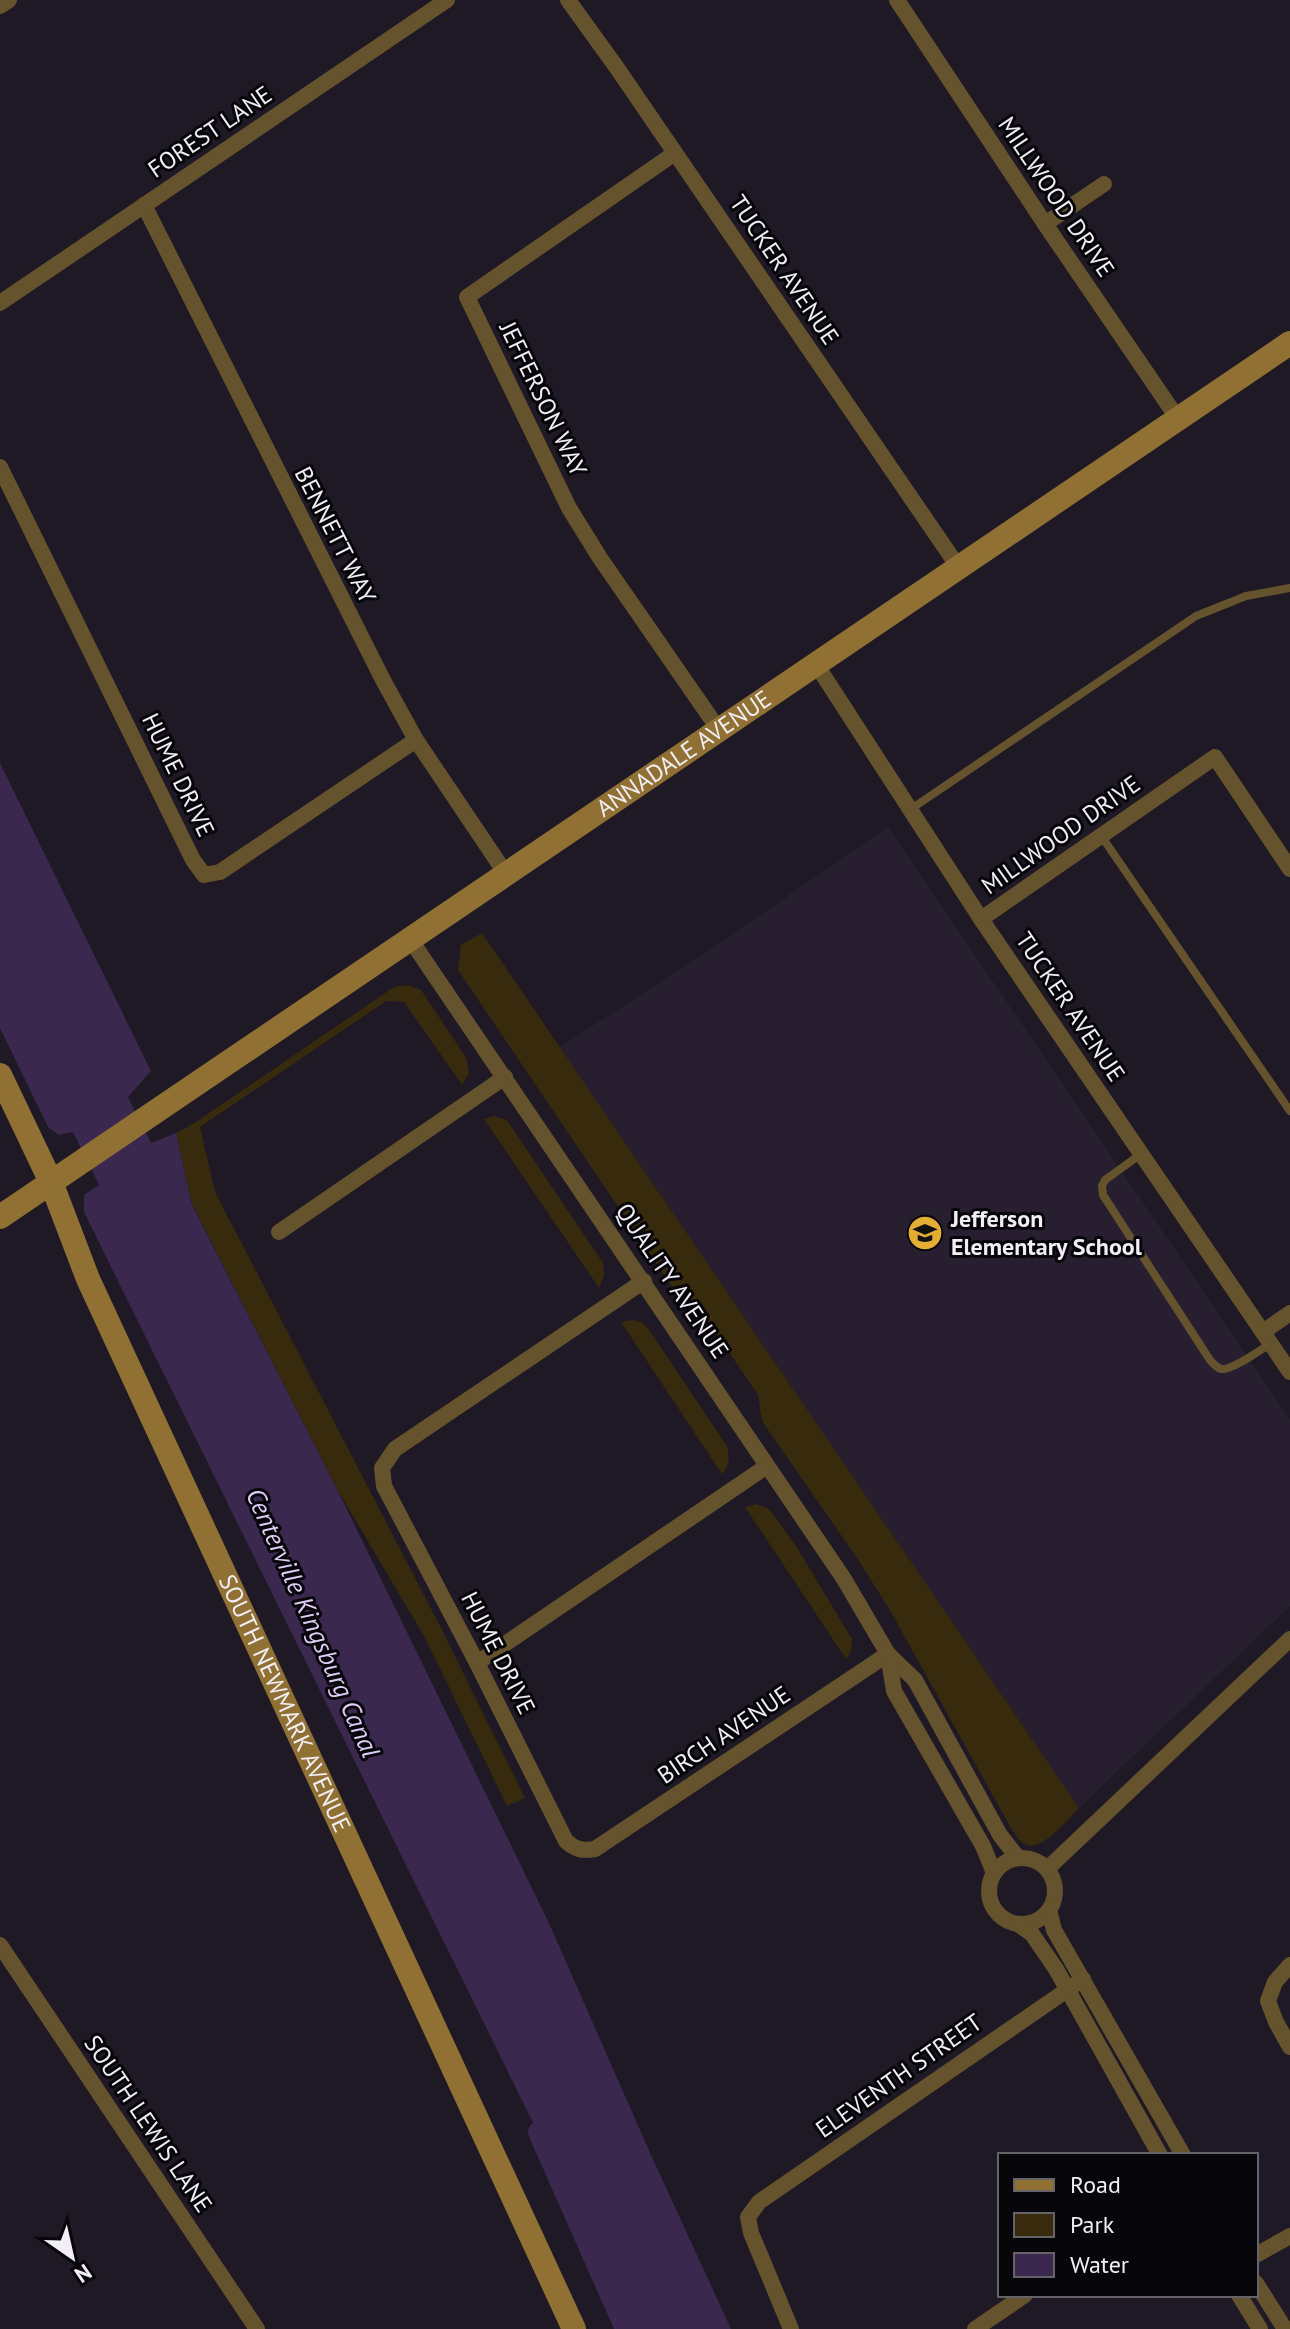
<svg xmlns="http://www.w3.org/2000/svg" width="1290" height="2329" viewBox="0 0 1290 2329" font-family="'PT Sans',sans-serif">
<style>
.built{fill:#271f30}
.green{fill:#382a0d}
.water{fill:#3b284f}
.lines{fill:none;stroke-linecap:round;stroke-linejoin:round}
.canal{stroke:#3b284f;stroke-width:22}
.lane{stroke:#65532e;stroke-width:8}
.street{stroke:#65532e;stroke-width:16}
.secondary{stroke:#907133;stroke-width:24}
.labels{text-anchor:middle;stroke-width:6;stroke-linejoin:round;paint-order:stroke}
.street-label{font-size:24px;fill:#f2eef6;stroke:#07060a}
.poi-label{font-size:24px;font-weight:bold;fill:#f2eef6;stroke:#07060a;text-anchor:start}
.water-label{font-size:26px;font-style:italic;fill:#dfccf6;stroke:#07060a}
</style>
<rect width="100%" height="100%" fill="#1e1924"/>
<path class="built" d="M888,827l402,592v187l-211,202 -519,-761 148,-96z"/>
<g class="green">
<path d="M482,933l597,875c-11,11 -36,43 -53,37 -7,-3 -10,-10 -14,-15l-121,-218 -32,-51 -97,-140 -4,-26 -50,-74 -8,-8 -17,-10 -225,-333 3,-25z"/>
<path d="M408,985l13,5 46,69 2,14 -7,12 -58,-83 -18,-1 -186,126 15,65 226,436 84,170 -18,8 -83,-170 -87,-147 -145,-285 -16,-71 20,-11 198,-135z"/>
<path d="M494,1116l13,4 96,143 1,12 -5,13 -115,-169z"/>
<path d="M632,1320l9,2 6,5 80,119c3,12 3,19 -5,28l-101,-152z"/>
<path d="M757,1504l12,5 27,37 56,93 -1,12 -5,8 -101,-152z"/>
</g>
<path class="water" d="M0,763l151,308 -23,26 23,46 25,-10 16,72 145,284 211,432 103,234 80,174h-105l-45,-109 -497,-1008v-17l15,-10 -26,-53 -14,3 -11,-8 -48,-99z"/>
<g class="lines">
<path class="canal" d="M539,2132l87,197"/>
<g class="lane">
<path d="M911,809l285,-193 50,-20 44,-8"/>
<path d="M1102,837l188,274"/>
<path d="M1141,1154l-36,26 -3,6 1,9 107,165c4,4 6,7 11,9 10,2 39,-19 49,-25"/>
</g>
<g class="street">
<path d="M568,0l49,68 342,500"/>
<path d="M897,0l148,224 133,195"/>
<path d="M0,6l9,-6"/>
<path d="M675,153l-208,144 102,211 31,50 119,172"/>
<path d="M144,205l239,475 33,60 90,134"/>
<path d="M1045,224l59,-40"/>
<path d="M0,303l447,-303"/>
<path d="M0,467l193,393 11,15 16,-3 196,-132"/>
<path d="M816,664l165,255 309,453"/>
<path d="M981,919l234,-162 75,112"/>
<path d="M410,939l434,640 44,75 27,26 85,155 18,23"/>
<path d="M279,1232l226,-155"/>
<path d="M644,1281l-249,168 -13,19 2,18 93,177 89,178c10,9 17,10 29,8l293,-195"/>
<path d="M1263,1332l27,-19"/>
<path d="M888,1654l6,37 89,155 11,27"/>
<path d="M477,1663l290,-197"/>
<circle cx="1022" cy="1891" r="33"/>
<path d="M1047,1869l243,-230"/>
<path d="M1049,1910l5,20 129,225"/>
<path d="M1018,1924l14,10 24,35 104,186"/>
<path d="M0,1945l257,384"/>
<path d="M1290,1965l-15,17 -7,19 8,21 14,25"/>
<path d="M1256,2255l34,-19"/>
<path d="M1256,2283l29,46"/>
<path d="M1239,2295l21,34"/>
<path d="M791,2329l-40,-96 -3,-16 11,-15 324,-223"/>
<path d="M975,2329l50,-34"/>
</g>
<g class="secondary">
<path id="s1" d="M0,1075l51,107 37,97 486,1050"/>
<path id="s2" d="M0,1217l1290,-874"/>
</g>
</g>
<defs>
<symbol id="school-disc" viewBox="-11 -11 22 22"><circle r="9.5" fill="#e4ae35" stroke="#07060a"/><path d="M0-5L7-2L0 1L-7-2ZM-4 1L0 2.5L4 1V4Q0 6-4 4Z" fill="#111"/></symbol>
</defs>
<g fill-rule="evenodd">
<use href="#school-disc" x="905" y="1213" width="40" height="40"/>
</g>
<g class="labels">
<g class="street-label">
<text transform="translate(210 132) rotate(-34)" y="8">FOREST LANE</text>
<text transform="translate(1056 197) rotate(56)" y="8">MILLWOOD DRIVE</text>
<text transform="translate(784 270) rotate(56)" y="8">TUCKER AVENUE</text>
<text transform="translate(543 399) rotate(64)" y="8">JEFFERSON WAY</text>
<text transform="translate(335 535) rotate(63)" y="8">BENNETT WAY</text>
<text dy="8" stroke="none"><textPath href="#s2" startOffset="826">ANNADALE AVENUE</textPath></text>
<text transform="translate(178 775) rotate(64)" y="8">HUME DRIVE</text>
<text transform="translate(1061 835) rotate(-35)" y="8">MILLWOOD DRIVE</text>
<text transform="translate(1070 1007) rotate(56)" y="8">TUCKER AVENUE</text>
<text transform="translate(672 1281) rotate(56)" y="8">QUALITY AVENUE</text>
<text transform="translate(498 1653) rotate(63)" y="8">HUME DRIVE</text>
<text dy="8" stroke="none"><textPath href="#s1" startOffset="690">SOUTH NEWMARK AVENUE</textPath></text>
<text transform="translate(724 1735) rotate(-34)" y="8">BIRCH AVENUE</text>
<text transform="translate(899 2076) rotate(-35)" y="8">ELEVENTH STREET</text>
<text transform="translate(148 2124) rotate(56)" y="8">SOUTH LEWIS LANE</text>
</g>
<g class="poi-label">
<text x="951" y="1227">Jefferson<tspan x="951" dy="28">Elementary School</tspan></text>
</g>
<g class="water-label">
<text transform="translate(313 1623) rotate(66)" y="9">Centerville Kingsburg Canal</text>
</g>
</g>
<rect x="998" y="2153" width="260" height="144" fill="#07060a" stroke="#656368" stroke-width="2"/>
<rect x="1014" y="2179" width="40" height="12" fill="#907133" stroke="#656368" stroke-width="2"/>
<text x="1070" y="2193" font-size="24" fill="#f2eef6">Road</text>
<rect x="1014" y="2213" width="40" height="24" fill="#382a0d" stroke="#656368" stroke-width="2"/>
<text x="1070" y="2233" font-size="24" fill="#f2eef6">Park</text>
<rect x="1014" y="2253" width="40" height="24" fill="#3b284f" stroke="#656368" stroke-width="2"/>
<text x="1070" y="2273" font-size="24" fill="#f2eef6">Water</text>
<g transform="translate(72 2257) rotate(146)" stroke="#07060a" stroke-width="6" paint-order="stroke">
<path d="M0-6L14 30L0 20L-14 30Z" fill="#f2eef6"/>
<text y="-12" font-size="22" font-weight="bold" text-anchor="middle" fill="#f2eef6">N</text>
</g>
</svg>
